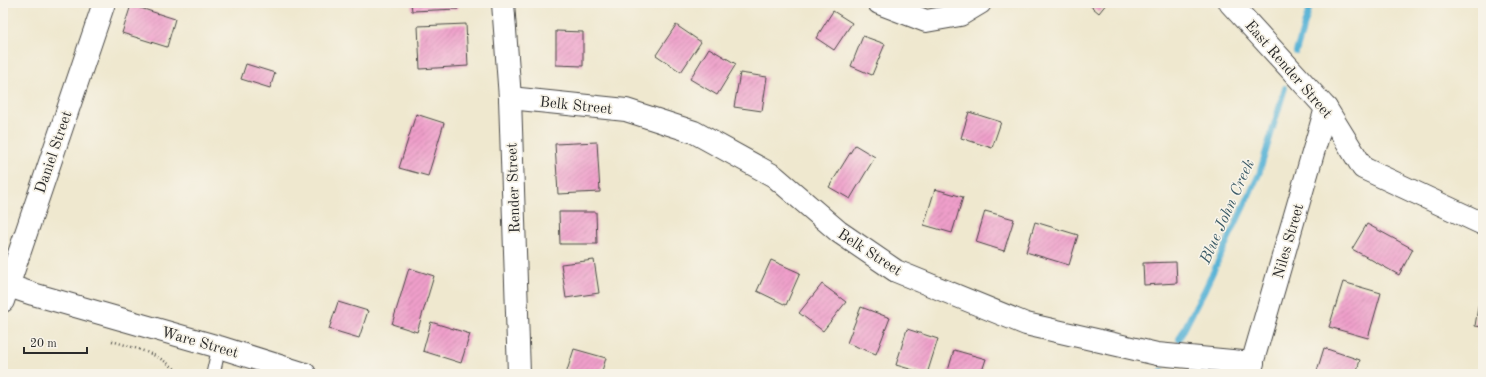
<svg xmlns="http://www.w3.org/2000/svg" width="1486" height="377" viewBox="0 0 1486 377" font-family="'Old Standard TT',serif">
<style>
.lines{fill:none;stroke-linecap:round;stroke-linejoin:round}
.stream{stroke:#58b3d6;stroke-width:6}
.building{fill:url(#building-hatch)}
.lane-casing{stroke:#484744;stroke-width:15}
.street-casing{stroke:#484744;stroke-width:24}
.path{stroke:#484744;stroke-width:2.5;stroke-dasharray:1 3;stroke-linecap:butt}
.lane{stroke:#fff;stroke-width:13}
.street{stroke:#fff;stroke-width:22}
.labels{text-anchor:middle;stroke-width:3.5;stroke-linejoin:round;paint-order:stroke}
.street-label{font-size:15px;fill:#2b2b2b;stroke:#f7f3e8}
.water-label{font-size:16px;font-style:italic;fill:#3b5b67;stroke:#f7f3e8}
</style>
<defs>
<pattern id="building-hatch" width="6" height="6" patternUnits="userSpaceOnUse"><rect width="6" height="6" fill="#ef9fca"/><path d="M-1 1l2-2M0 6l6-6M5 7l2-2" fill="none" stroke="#c282a4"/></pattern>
</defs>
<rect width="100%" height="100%" fill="#f7f3e8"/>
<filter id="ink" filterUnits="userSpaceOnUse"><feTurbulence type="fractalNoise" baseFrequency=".025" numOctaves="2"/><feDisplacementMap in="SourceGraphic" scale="8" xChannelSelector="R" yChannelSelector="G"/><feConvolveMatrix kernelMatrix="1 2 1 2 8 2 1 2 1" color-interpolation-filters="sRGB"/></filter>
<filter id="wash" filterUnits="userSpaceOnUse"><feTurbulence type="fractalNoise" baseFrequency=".012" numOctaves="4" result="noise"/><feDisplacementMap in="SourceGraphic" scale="16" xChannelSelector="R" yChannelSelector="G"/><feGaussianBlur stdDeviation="0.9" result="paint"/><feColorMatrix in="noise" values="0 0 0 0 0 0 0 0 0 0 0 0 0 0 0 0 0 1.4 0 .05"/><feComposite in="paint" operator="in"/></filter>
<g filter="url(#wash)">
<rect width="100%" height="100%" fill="#efe8cf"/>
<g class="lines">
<g class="stream">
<path d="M1296,52l15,-49"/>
<path d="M1179,339l26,-50 54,-115 26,-86"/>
<path d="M1160,374l2,-3"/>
</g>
</g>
<g id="blocks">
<g class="building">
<path d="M411,3h47v6l-46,2z"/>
<path d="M1087,3h20l-8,10z"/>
<path d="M131,5l44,14 -8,28 -45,-14z"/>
<path d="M833,11l19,12 -18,27 -18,-12z"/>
<path d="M466,24l2,42 -48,3 -2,-43z"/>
<path d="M676,25l25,17 -20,30 -25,-17z"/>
<path d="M556,31l27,1v34l-27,-1z"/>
<path d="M863,36l22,8 -13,31 -21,-9z"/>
<path d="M709,48l27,16 -19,31 -27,-16z"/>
<path d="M246,64l29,9 -5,15 -29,-9z"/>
<path d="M740,73l27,4 -5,34 -28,-4z"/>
<path d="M969,112l32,10 -9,26 -31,-10z"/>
<path d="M416,114l28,9 -16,53 -29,-8z"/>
<path d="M597,142l3,50 -42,2 -3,-50z"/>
<path d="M855,145l20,12 -25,42 -21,-12z"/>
<path d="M935,189l28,8 -11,36 -28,-8z"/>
<path d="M985,211l29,8 -10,32 -28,-9z"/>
<path d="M559,212h37l1,32h-37z"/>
<path d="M1035,222l43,13 -9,30 -43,-13z"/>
<path d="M1367,224l46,25 -14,26 -47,-26z"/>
<path d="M594,260l5,33 -33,5 -5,-34z"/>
<path d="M771,260l29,13 -14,32 -29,-14z"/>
<path d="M1176,262l1,21 -33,2 -1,-22z"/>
<path d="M409,268l25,8 -17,56 -25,-8z"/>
<path d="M1343,282l38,11 -13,45 -39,-11z"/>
<path d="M822,284l24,18 -23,29 -24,-18z"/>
<path d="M1480,295l3,1v31l-8,-1z"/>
<path d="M338,302l30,9 -9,27 -30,-9z"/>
<path d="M861,307l29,11 -14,36 -29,-11z"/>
<path d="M431,322l39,12 -9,29 -38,-12z"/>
<path d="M907,329l31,10 -11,35 -31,-9z"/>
<path d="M1324,348l36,12 -4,14h-40z"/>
<path d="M574,349l32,9 -5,16h-35z"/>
<path d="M954,350l32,9 -5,15h-34z"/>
</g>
</g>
</g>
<g filter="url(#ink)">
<use href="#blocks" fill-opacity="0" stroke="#484744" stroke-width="1"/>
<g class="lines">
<defs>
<path id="lane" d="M213,374l6,-27"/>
<g id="street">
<path d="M503,3l7,95 9,276"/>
<path d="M879,3l47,18 34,-6 20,-12"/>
<path d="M1230,3l96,105 37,60 120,56"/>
<path d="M510,98l116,12 68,22 80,44 65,56 57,39 130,53 131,30 96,9"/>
<path d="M3,284l30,10 186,53 86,27"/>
<path d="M3,301l101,-298"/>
<path d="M1249,374l77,-266"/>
</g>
</defs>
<use href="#lane" class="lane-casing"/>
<use href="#street" class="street-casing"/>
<path class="path" d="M112,341c26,8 49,13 68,33"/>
<use href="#lane" class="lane"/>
<use href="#street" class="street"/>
</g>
</g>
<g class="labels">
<g class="street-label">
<text transform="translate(1289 69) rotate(49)" y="5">East Render Street</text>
<text transform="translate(576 105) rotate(6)" y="5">Belk Street</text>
<text transform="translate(53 152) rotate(-71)" y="5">Daniel Street</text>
<text transform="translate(513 188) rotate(-92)" y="5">Render Street</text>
<text transform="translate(1288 241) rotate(-74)" y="5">Niles Street</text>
<text transform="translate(870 252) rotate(33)" y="5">Belk Street</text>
<text transform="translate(200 342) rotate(16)" y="5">Ware Street</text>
</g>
<g class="water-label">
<text transform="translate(1226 211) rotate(-66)" y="6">Blue John Creek</text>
</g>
</g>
<rect width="1486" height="377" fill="none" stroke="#f7f3e8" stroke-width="16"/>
<path d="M24 347v6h63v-6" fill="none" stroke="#2b2b2b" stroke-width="2"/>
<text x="30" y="347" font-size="12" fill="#2b2b2b" stroke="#f7f3e8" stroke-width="3" paint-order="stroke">20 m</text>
</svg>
